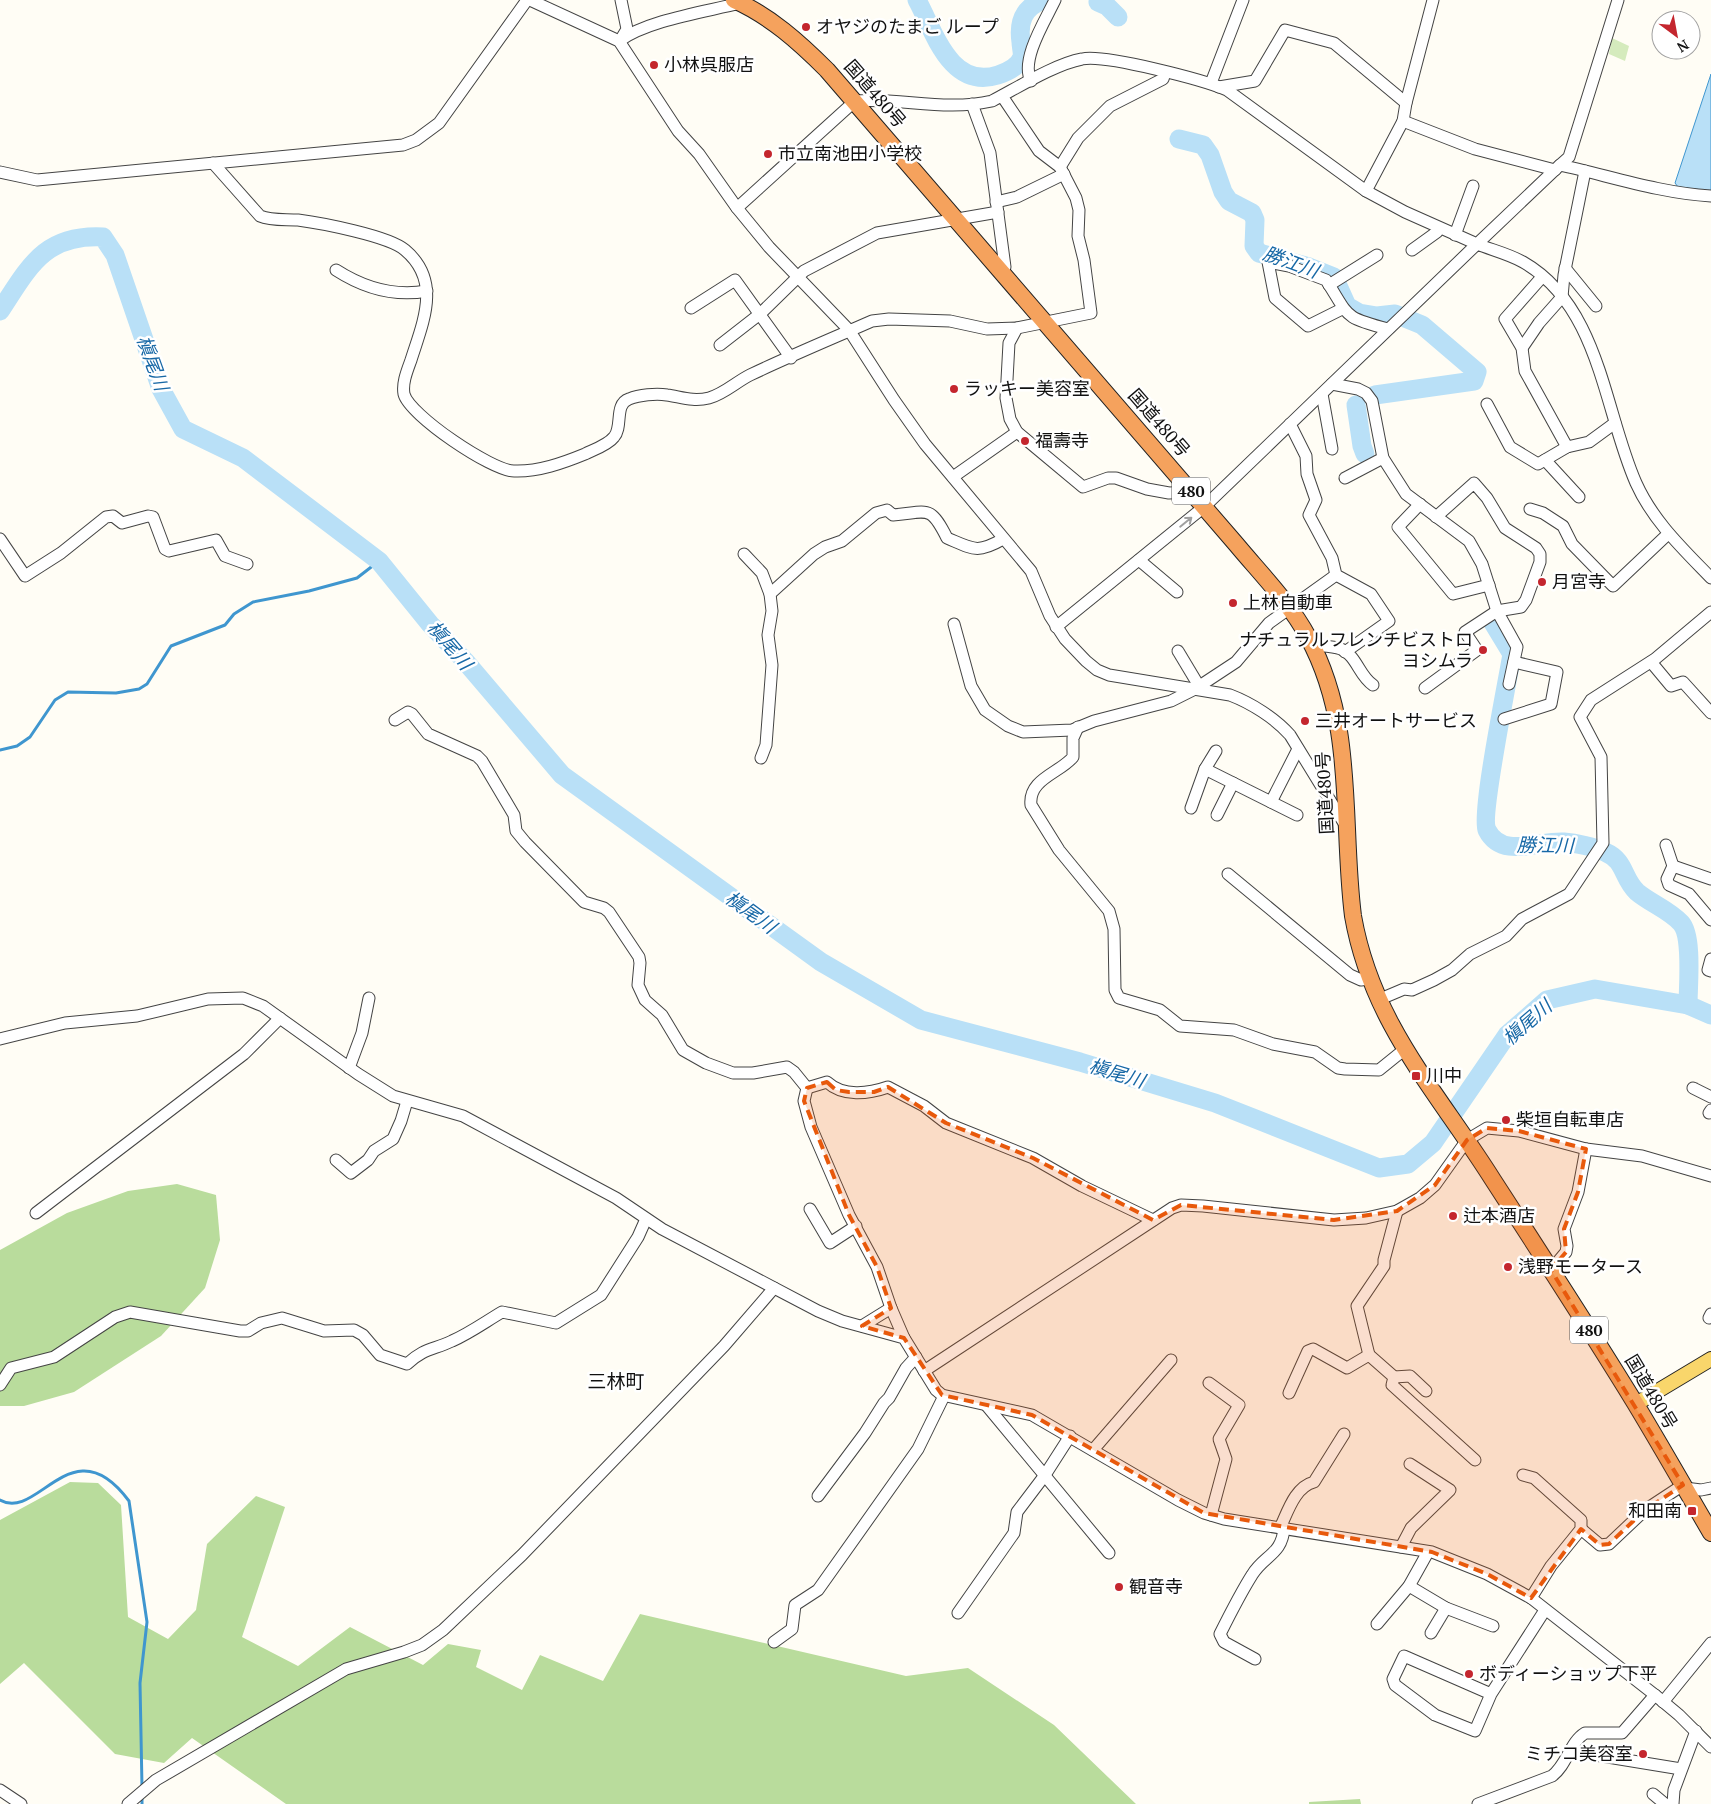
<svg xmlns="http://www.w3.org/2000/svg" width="1711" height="1804" viewBox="0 0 1711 1804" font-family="'PT Serif','Noto Sans JP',serif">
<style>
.green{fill:#d5ebbd}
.forest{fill:#b9dc9c}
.water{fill:#b9e0f7;stroke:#3f96cf}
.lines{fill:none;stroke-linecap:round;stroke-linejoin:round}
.stream{stroke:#3f96cf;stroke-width:3}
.river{stroke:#b9e0f7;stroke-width:19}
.minor-casing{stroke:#444;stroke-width:13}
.major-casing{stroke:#222;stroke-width:16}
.highway-casing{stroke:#222;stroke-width:18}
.minor{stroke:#fff;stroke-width:11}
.major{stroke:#f9d66b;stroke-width:14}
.highway{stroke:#f5a25d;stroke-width:16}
.oneway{stroke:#a0a0a0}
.marked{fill:#e8590c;fill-opacity:0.2;stroke:#e8590c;stroke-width:4;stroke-dasharray:10 6;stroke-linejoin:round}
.poi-dot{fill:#c4262e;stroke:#fff;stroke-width:2}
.labels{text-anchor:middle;stroke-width:5;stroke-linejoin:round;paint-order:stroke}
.shield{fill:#fff;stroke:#585858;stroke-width:1}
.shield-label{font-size:16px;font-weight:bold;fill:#111}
.poi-label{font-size:18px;fill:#111;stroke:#fff;text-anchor:start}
.street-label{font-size:18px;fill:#111;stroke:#fff}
.water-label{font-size:19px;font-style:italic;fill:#1768a6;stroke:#fff}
.neighbourhood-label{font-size:19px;fill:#111;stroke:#fff}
</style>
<rect width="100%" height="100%" fill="#fffdf5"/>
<path class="green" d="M1612,38l17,8 -4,15 -16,-7z"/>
<g class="forest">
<path d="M177,1184l39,11 4,45 -15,48 -44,48 -87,56 -50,14h-24v-156l67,-37 61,-22z"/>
<path d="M70,1482l28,1 23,22 7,112 40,22 28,-29 11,-66 49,-48 29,11 -43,130 56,29 52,-39 73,38 25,-21 33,6 -5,17 46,23 18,-35 63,26 37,-67 266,62 62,-8 86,57 82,79h-850l-94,-66 -28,25 -49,-9 -91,-91 -24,21v-164z"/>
<path d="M1360,1799l1,5h-52v-2z"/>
</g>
<path class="water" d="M1711,74v117l-33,-4 -3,-4z"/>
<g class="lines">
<g class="stream">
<path d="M0,750l17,-4 13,-9 25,-37 13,-8 48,1 23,-4 8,-5 24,-38 54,-21 9,-11 19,-12 56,-11 48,-13 22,-17"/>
<path d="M0,1500c38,22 72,-76 129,1l18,121 -7,61 2,104"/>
<path d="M142,1796v8"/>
</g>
<g class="river">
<path d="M917,0c17,31 33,90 81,75 9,-3 21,-9 24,-18 1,-4 -1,-10 -1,-15 -3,-20 2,-34 22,-42"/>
<path d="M1098,2l9,4 11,11"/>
<path d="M1179,139l24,6 7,10 13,37 6,9 23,12 3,7 -1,26 5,7 50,14 25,10 13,29 12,7 18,3 18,-2 27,11 55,47 -3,9 -99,14"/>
<path d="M0,311c29,-44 44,-77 103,-74l12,18 46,134 22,40 60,29 136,103 51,63 35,37 97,114 259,187 100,58 159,42 135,41 164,65 29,-4 25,-21 74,-108 40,-35 48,-11 93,16 23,10"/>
<path d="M1356,405l6,41 3,8"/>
<path d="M1492,621l20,33c-4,25 -32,162 -25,176 15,30 53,10 77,12 12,1 30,5 41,10 21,9 17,26 32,40 13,11 32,18 44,31 12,13 7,63 7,82"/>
</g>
<defs>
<g id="minor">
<path d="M530,0l89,41 59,90 21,23 38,54 32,39 80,83 45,70 31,44 106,127 19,45 15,23 21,22 11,9 12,5 121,20c21,8 45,23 60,40l57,93"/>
<path d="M621,39l6,-10 -6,-29"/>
<path d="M619,41c29,-21 86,-29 121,-38"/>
<path d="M1031,81c-11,-21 14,-60 24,-81"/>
<path d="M1211,83l32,-83"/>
<path d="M1219,87l36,-6 30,-51 49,13 72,60"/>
<path d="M972,104l18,49 15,114 -3,4"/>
<path d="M1403,121l72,28 80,21"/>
<path d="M213,163l47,53c11,5 26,3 38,4 23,3 91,16 107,30 37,31 18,72 6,110 -4,11 -9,23 -7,34 5,21 88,77 110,77 24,1 49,-8 71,-17 8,-4 23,-9 29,-17 9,-10 0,-33 15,-38 10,-4 27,-6 38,-4 14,2 26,7 42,3 15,-4 27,-16 41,-23 40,-19 81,-36 122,-54l17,-2 61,2 37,8 30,-1 74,-15 -7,-53 -6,-24 1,-26 -3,-12 -16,-31 -21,-16 -37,-55"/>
<path d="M1560,165l9,-8 49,-157"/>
<path d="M1060,167l18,-29 32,-32 53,-27 2,-6"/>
<path d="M0,172l37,8 366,-35 13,-5 23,-17 88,-123"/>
<path d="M1366,191l37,-70 3,-18 27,-103"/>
<path d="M996,202l21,-5 47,-23"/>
<path d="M737,208l118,-107c45,-4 89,11 137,0 25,-13 63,-37 90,-42 23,-5 122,21 145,31l139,101 39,21 72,32 83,-79c50,11 100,28 151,31"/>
<path d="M1455,235l18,-49"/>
<path d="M1412,250l25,-18 2,-4"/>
<path d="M1565,268l31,38"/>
<path d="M336,270c28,18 58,27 91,21"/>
<path d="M1542,277l-37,42 17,29 3,23 42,76"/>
<path d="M1329,285l48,-30"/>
<path d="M691,308l44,-28 56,78"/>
<path d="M1342,309l-34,17 -33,-28 -7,-36 21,4 37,14c24,37 16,37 62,49"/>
<path d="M1017,328l-8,15 -3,55 4,21 7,13 66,55 25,-9h8l31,11 22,4 22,-1"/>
<path d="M720,345l41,-32 43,-42 73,-38 121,-21"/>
<path d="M1522,348l17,-25 23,-26 2,-22 21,-104"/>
<path d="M1332,384l26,5 8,4 6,8 11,57 23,36 63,47 13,23 15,47 20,36 -8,37"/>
<path d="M1322,394l10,55"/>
<path d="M1487,404l23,43 28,17 29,-17 22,-5 26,-19"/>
<path d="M1290,424l16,32 1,18 9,26 -7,15 23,43 4,17 35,19 18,27 -44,31"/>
<path d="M1545,460l34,37"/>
<path d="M953,477l64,-45"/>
<path d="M1345,478l38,-20"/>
<path d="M1420,504l-22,23 55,67 36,-9"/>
<path d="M1530,509l13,4 20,13 9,18 41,42 55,-52"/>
<path d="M0,539l25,37 36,-23 45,-36 7,-1 9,7 26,-7 5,1 12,32 4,2 47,-11 9,16 22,8"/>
<path d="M744,554l18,19 8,21 2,17 -4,24 4,30 -6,80 -5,13"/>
<path d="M1139,560l38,32"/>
<path d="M770,594l44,-40 11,-7 17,-6 34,-28 11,-3 6,5c35,-3 37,-11 54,23 26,11 30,16 56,1"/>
<path d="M954,624l17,62 14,24 23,16 15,6 49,-2 22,-9 77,-20 24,-12 41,-27 33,-39 67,-48"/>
<path d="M1056,627l148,-120 273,-263c15,6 32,10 46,18 77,44 81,149 113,221 17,38 47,66 75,95"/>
<path d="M1313,645c8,1 20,1 28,4 16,7 18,27 32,36"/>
<path d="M1178,651l21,35"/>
<path d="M1651,662l20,24 12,-4 28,31"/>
<path d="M1425,688l52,-38 -12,-18 32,-21 24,-4 5,-7 14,-38v-8l-4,-6 -31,-20 -18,-30 -13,-15 -38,34"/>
<path d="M1504,719l47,-15 6,-32 -43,-10"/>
<path d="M395,720l13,-8 4,2 16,20 49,22 5,5 32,54 2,16 9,11 59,60 20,6 5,4 30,45 1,6 -2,22 7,15 17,15 21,35 23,13 27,10h20l34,-6 7,5 13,16"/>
<path d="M1078,727l-5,11v19c-13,16 -45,22 -42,48l28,45 50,61 5,18 1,61 4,8 41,12 20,16 54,4 39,14 42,8 23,16 7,1 34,1 26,-21"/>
<path d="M1205,769l92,46"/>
<path d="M1271,802l27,-53"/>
<path d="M1191,808l14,-39 11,-18"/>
<path d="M1217,815l16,-32"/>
<path d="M1666,845l7,21 -6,13 2,6 20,9 22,26"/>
<path d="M1673,866l38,13"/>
<path d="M1228,874l122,101 11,5 8,-1"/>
<path d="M1711,959l-3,11 3,1"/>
<path d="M1378,1000l26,-11 8,1 22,-10 18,-10 18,-16 36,-18 16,-17 47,-25 34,-51 -2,-86 -21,-40 11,-17 64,-41 56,-47"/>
<path d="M0,1039l65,-16 72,-7 71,-17 35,-1 20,8 95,68 35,22 70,20 153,82 46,31 156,82 24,10 62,17 32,52 6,5 90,20 146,85 26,13 20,6 208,33 55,22 44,24 124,97 24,20 32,32"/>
<path d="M349,1068l13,-35 7,-35"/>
<path d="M807,1088l20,-6c16,15 41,12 61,5l36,19 22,17 87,35 49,28 71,34"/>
<path d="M807,1088l-3,13 7,26 38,88 28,52 14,41 13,30"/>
<path d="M1693,1088l18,9"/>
<path d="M1709,1113l2,-3"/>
<path d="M336,1160l15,13 17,-13 6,-9 19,-12 8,-18 6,-20"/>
<path d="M810,1209l20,34 26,-17"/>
<path d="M36,1213l208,-159 36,-36"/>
<path d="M1551,1270l15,-18 1,-6 -3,-17 14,-37 8,-43"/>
<path d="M1709,1318l2,-4"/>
<path d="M862,1326l29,-18"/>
<path d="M1369,1355l-12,-49 27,-40v-6l13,-49"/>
<path d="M924,1371l248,-163 9,-3 22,1 131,14 32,-2 31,-7 23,-13 15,-13 32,-45 20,-12 32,3 67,18 56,7 69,20"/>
<path d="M1394,1377l16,-1 16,15"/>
<path d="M1209,1383l30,22 -20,34 7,20 -15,56"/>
<path d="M0,1385l11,-17 43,-11 61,-40 15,-5 110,19h8l13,-8 21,-5 42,13 30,-1 9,5 17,20 27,9c17,-16 26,-14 45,-23 18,-8 33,-19 50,-29l54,11 45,-28 37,-58 8,-18"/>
<path d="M1289,1393l19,-42 5,-2 34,19 22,-13 25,22 -2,8 83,75"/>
<path d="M987,1406l122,147"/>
<path d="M1093,1450l78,-90"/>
<path d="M1523,1475l11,3 47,42v9l-30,37 -20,32"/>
<path d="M1685,1488l16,2 10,-2"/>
<path d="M818,1496l47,-63 19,-30 5,-5 17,-30 10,-11"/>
<path d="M1280,1528c8,-17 15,-41 34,-46l30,-48"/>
<path d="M1581,1529l19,16 9,-1 36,-34 38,-25"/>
<path d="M1401,1547l10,-19 39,-38 -40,-26"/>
<path d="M1409,1586l37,22 47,18"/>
<path d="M958,1613l56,-80 3,-21 28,-37 25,-39"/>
<path d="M1377,1624l32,-38 19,-34"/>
<path d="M1431,1633l15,-25"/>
<path d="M774,1642l18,-13 3,-24 23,-15 100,-141 26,-53"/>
<path d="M1255,1659l-31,-17 -4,-8c10,-20 20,-40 32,-59 12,-20 30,-20 32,-47"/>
<path d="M1491,1694l-87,-38 -11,23 2,6 40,30 40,16 16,-37 54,-84"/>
<path d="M1663,1702l48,-59"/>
<path d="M1571,1751l110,18"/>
<path d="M0,1790l21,14"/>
<path d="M1653,1794l12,10"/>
<path d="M128,1804l28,-24 190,-111 58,-17 18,-7 21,-15 79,-75 202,-209 50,-58"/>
<path d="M1478,1804l74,-28c15,-11 18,-34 33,-43h37l33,-38"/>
<path d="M1673,1804l1,-14 22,-59"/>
</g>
<path id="major" d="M1636,1404l75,-45"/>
<path id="highway" d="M734,0c36,16 65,42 93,70l409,474c24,29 54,59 72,93 48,88 33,184 45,279 19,108 84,175 140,264 48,74 96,148 142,223 26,43 51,87 76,130"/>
</defs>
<use href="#minor" class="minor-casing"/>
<use href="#major" class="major-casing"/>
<use href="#highway" class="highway-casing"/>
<use href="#minor" class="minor"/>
<use href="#major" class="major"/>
<use href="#highway" class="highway"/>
</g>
<defs><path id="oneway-shaft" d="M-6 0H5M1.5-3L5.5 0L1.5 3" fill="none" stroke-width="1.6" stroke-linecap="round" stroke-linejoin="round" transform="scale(1.25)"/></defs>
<use class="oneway" href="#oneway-shaft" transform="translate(1186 522) rotate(-39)"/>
<path class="marked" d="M827,1082l9,8 13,2h25l14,-5 58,36 87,35 120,62 28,-15 153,15 63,-9 38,-26 32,-45 20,-12 32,3 67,18 -8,43 -14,37 2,23 -15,18 132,215 -38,25 -36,34 -9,1 -19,-16 -50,69 -44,-24 -55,-22 -228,-39 -172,-98 -90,-20 -38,-57 -42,-12 29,-18 -14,-41 -28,-52 -45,-114 3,-13z"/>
<g class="poi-dot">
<circle cx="806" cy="27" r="5"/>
<circle cx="654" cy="65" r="5"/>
<circle cx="768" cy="154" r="5"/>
<circle cx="954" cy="389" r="5"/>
<circle cx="1025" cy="441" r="5"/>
<circle cx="1542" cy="582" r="5"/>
<circle cx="1233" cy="603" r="5"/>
<circle cx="1483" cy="650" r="5"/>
<circle cx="1305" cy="721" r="5"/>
<rect x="1411" y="1071" width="10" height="10" rx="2.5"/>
<circle cx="1506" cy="1120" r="5"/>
<circle cx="1453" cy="1216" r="5"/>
<circle cx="1508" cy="1267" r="5"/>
<rect x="1687" y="1506" width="10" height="10" rx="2.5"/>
<circle cx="1119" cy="1587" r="5"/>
<circle cx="1469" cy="1674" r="5"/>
<circle cx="1643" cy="1754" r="5"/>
</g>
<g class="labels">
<g class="shield">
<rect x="1172" y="477.5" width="38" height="27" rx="4"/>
<rect x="1570" y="1316.5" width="38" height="27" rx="4"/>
</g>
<g class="shield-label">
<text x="1191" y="497">480</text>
<text x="1589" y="1336">480</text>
</g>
<g class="poi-label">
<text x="816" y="33">オヤジのたまご ループ</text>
<text x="664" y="71">小林呉服店</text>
<text x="778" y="160">市立南池田小学校</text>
<text x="964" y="395">ラッキー美容室</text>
<text x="1035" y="447">福壽寺</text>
<text x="1552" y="588">月宮寺</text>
<text x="1243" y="609">上林自動車</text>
<text x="1473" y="646" text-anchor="end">ナチュラルフレンチビストロ<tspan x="1473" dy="21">ヨシムラ</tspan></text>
<text x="1315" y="727">三井オートサービス</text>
<text x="1426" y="1082">川中</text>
<text x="1516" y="1126">柴垣自転車店</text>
<text x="1463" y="1222">辻本酒店</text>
<text x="1518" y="1273">浅野モータース</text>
<text x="1682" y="1517" text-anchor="end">和田南</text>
<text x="1129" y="1593">観音寺</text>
<text x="1479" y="1680">ボディーショップ下平</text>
<text x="1633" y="1760" text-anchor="end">ミチコ美容室</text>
</g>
<g class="street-label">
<text transform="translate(875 94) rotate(49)" y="6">国道480号</text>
<text transform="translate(1159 423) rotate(49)" y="6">国道480号</text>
<text transform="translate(1325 793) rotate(-93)" y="6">国道480号</text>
<text transform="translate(1651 1392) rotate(59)" y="6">国道480号</text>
</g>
<g class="water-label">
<text transform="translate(1291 262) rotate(20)" y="7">勝江川</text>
<text transform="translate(153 363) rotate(70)" y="7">槇尾川</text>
<text transform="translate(450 645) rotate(50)" y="7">槇尾川</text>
<text transform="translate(1545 845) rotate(1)" y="7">勝江川</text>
<text transform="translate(751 912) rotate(36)" y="7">槇尾川</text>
<text transform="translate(1527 1022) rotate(-41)" y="7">槇尾川</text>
<text transform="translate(1117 1073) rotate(17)" y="7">槇尾川</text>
</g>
<g class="neighbourhood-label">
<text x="616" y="1388">三林町</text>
</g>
</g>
<g transform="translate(1676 35) rotate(148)"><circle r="24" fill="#ffffff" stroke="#a0a0a0"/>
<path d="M0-4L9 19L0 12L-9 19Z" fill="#c4262e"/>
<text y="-8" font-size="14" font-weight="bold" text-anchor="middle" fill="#111111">N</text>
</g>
</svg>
